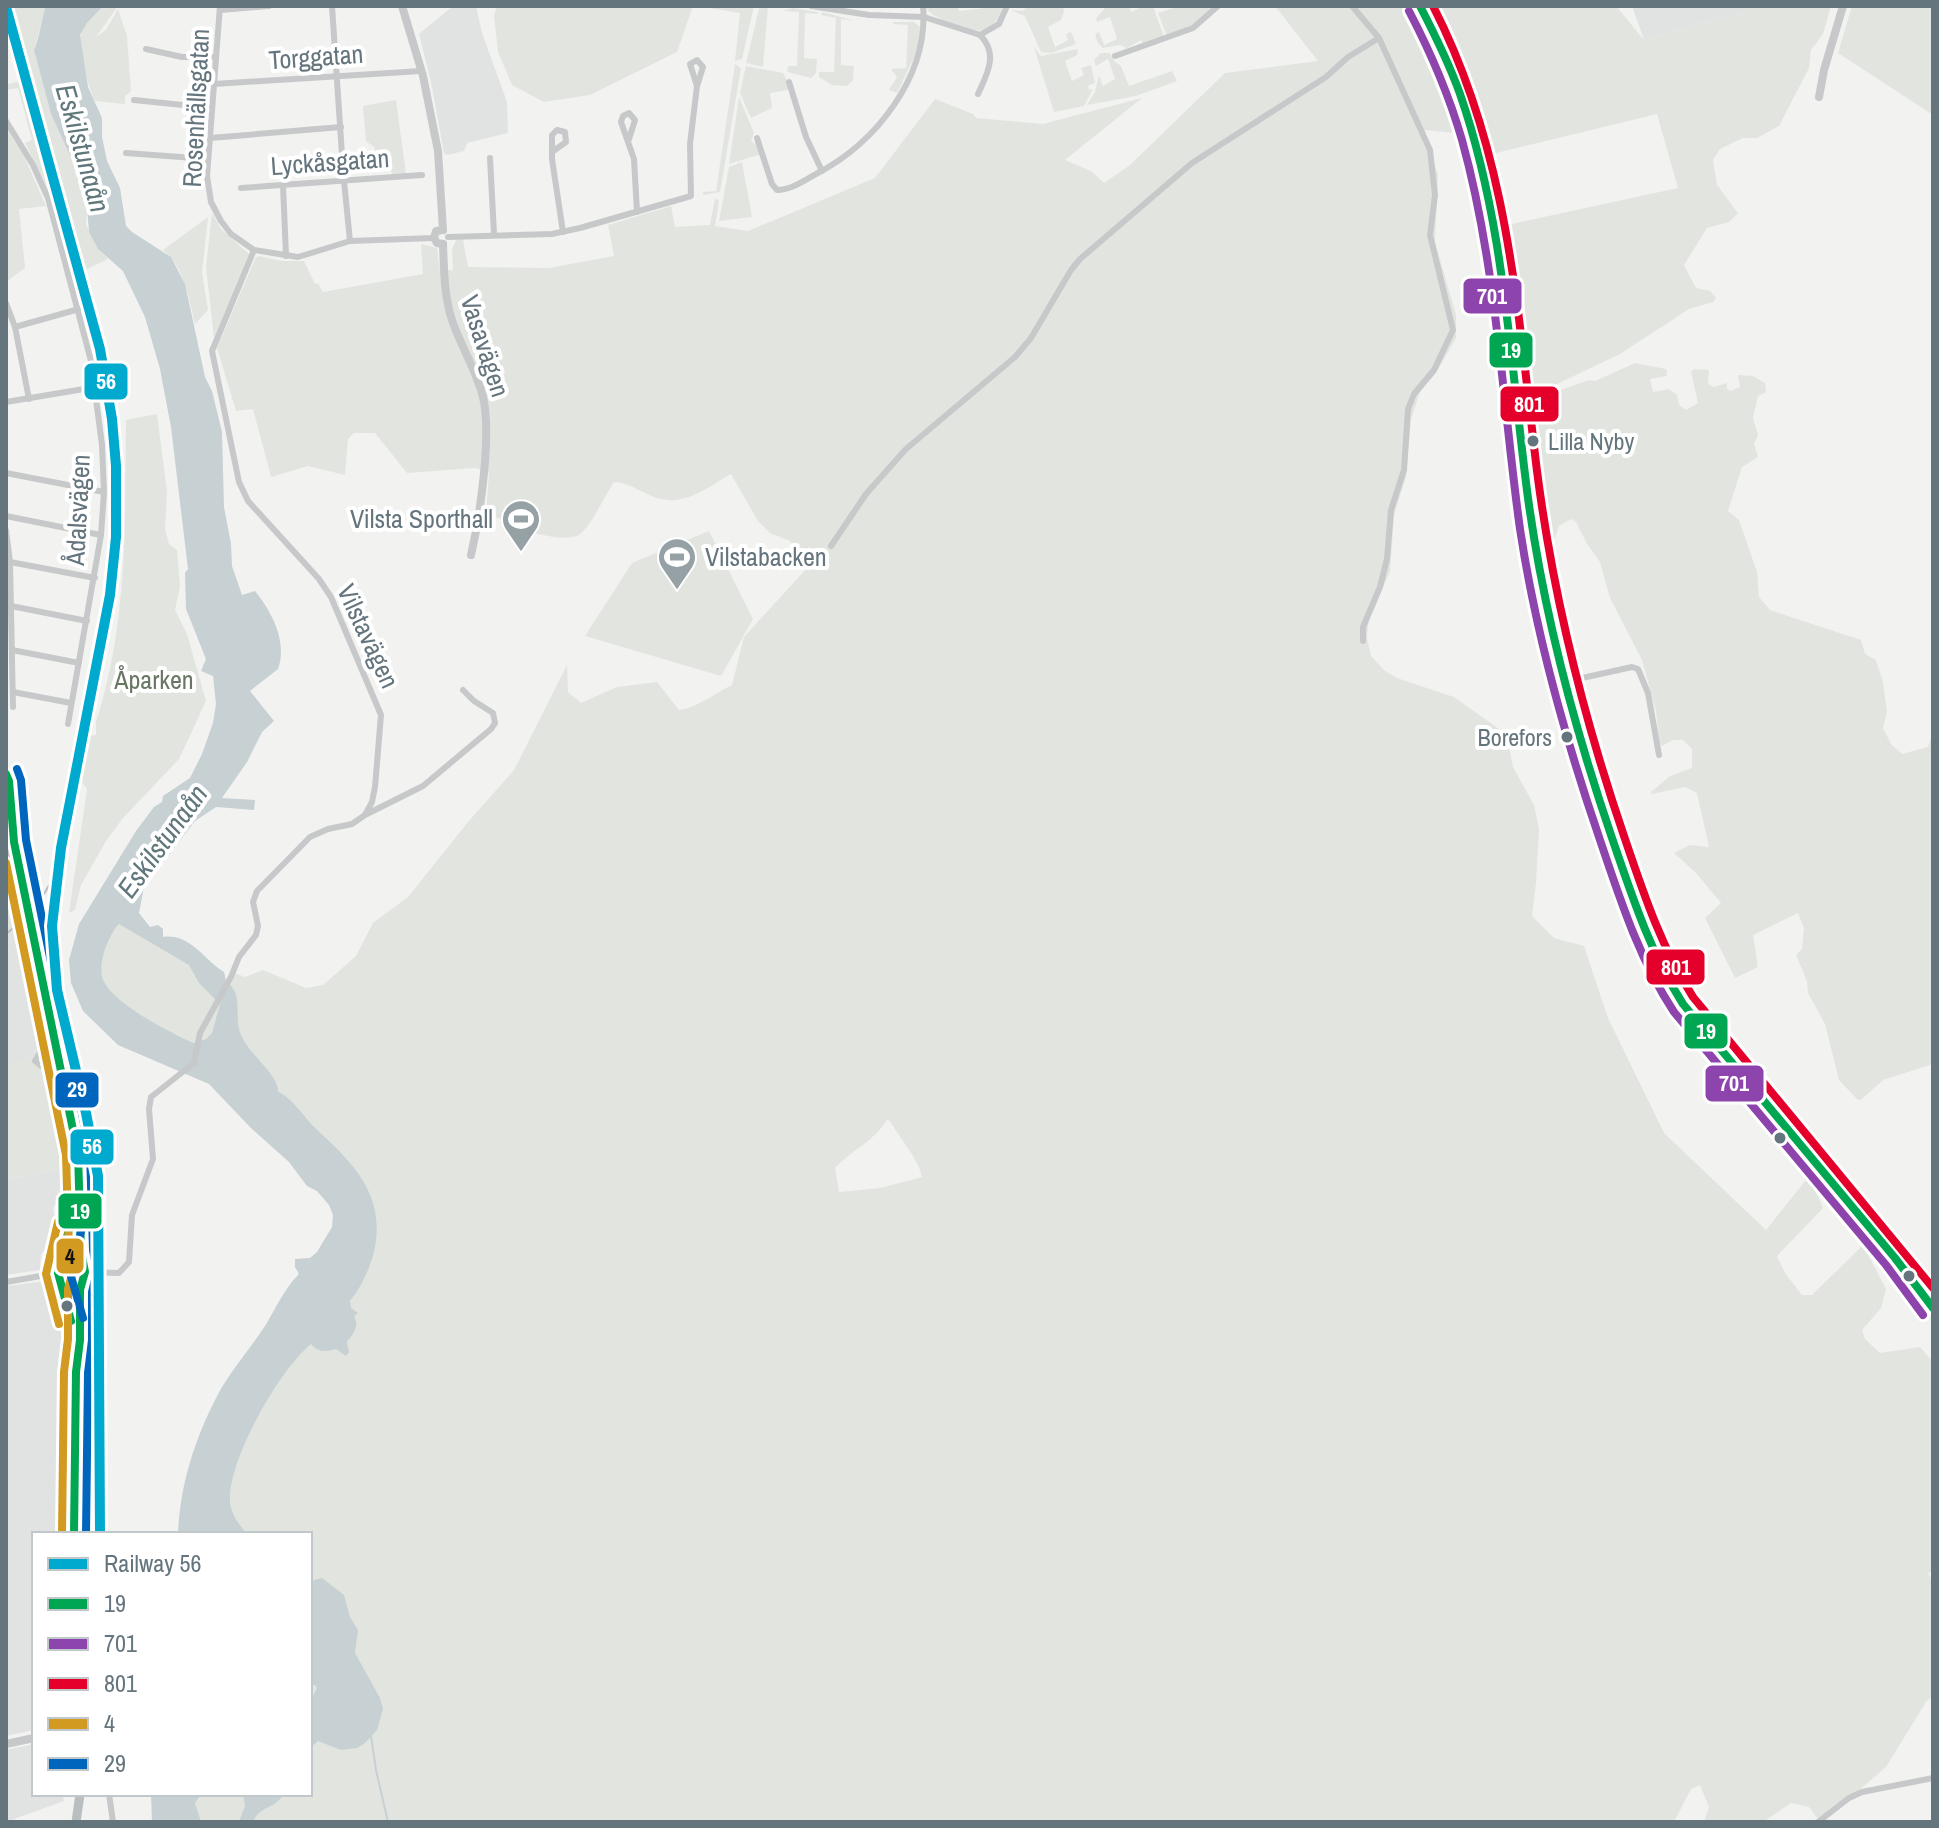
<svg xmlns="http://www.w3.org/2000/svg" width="1939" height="1828" viewBox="0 0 1939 1828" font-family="'Archivo Narrow',sans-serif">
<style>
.built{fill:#e1e2e2}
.green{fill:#e2e5df;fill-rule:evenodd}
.water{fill:#c7d0d2;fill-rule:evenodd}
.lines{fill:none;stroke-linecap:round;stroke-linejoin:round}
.stream{stroke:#c7d0d2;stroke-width:2}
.minor{stroke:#c7c8c9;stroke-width:6}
.tertiary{stroke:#c7c8c9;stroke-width:8}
.secondary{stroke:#b9bfc0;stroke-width:9}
.primary{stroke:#b9bfc0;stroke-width:10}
.rail{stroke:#bdbebf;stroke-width:2;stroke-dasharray:12 6;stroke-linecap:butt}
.bus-1-casing{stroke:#fff;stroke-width:14}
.bus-2-casing{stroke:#fff;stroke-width:14}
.bus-3-casing{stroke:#fff;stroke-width:14}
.bus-4-casing{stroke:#fff;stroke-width:14}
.bus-5-casing{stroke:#fff;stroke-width:14}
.bus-1{stroke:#00a651;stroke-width:8}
.bus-2{stroke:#8e44ad;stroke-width:8}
.bus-3{stroke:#e4002b;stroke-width:8}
.bus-4{stroke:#d29a20;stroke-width:8}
.bus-5{stroke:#0065bd;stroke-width:8}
.rail-1-casing{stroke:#fff;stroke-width:16}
.rail-1{stroke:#00a9ce;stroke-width:10}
.bus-dot{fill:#65757e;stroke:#fff;stroke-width:3}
.labels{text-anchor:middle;stroke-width:8;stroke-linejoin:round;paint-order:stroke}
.bus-label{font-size:24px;fill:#65757e;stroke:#fff;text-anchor:start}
.street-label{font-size:26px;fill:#65757e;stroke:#fff}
.poi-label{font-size:26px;fill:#65757e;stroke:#fff;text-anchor:end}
.park-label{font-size:26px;fill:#687663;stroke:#fff}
.water-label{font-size:28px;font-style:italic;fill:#60777c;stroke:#fff}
.line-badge{stroke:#fff;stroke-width:3}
.badge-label{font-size:22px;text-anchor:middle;font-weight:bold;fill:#fff}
.pale-badge-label{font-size:22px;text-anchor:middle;font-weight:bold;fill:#111}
</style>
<rect width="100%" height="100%" fill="#f2f2f1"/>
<g class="built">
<path d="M453,6h23l6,27 25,69 1,31 -41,10 -3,8 -17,4 -3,-2 -13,-71 -12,-48z"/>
<path d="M1632,6h124l-26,11 -15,2 -71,21z"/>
<path d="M6,894l32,153 -10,12 -22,5z"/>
<path d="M64,1168l1,29 -12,10 3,26 -3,9 -12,12 -1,16 -34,5v-95z"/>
<path d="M47,1281l5,5 13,52 1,196h-32v196l-28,6v-450z"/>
<path d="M34,1744v50h28l2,7 -58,21v-72z"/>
</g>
<g class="green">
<path d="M10,6h36l-12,44 17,64 21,46 6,6 1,15 8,26 -1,18 12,24 10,10 -25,12z"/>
<path d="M103,6h15l-22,31 10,-7 12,-21 9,27 4,55 -6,5v8l-30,-3c-7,-16 -20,-54 -13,-70 5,-10 13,-17 21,-25z"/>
<path d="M497,6h196l-16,46 -87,43 -46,7 -32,-17 -14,-33 -4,-36z"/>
<path d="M697,6h57l-12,53 -7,2 5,-48z"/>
<path d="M768,6l-5,61 -17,-4 13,-54z"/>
<path d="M925,6h33l1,5 43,-5c-6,34 -34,26 -57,15 -8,-4 -16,-7 -20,-15z"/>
<path d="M1029,6h34l1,5 -3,9 -13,7 7,20 13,-7 -2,-6 5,-2 5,12 -25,9 -10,-1 -16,-36 -14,-6 12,1z"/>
<path d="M1107,6h22l2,6 13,-6h9l11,31 -21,7 -2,-4 -14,8 -7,-3 -17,3 -5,-5 -3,-9 4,-2 5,13 13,-6 -7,-22 -13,5 -1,-4z"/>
<path d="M1180,6h34l-21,19 -26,11 -9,-23z"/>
<path d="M1275,6h134l57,128 -42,-4 14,45 -3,67 21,73v23l-20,35 -16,19 -9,27 -5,58 -12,38 -4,57 -21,45 -2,21 4,18 14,15 12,7 57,19 52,37 7,33 21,38 5,24 -3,54 -4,33 22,22 30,8 24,72 56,115 102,97 43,-54 14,32 -46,48 8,17 17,22h10l51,-50 23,44 -5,19 -19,22 3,9 15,14 40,-6 13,15v208l-5,4 5,7v115l-7,6 -40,65 -64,55h-2l-11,-15 -18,-4 -28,19h-59l5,-15 -9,-22 -9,4 -17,33h-1506l-2,-28h144v-260h-90l-3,-74 151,-223 -25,-58 -242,-181 -10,-63 21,-45 47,51 68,54 8,-22 10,4 18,-7 43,18 17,-3 33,-29 17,-33 35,-26 60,-75 46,-52 53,-105 1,27 13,11 36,-16 40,-5 22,28c18,-2 36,-17 53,-25l12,-48 63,-69 -17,-27 -20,-8 -12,-12 -27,-47c-21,12 -44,31 -70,25 -17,-4 -29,-16 -47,-17 -9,13 -22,43 -34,52 -15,11 -62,-6 -79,-11l1,-4 -16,-4 3,-43 -14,-4 -68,5 -32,-40h-21l-6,6 -3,36 -37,-9 -37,11 -18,-68 -17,2 -19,-63 38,-89 3,-3 24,5h22l11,23 3,-1 5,9 100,-18 -2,-30 16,4 3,23 13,-1 -1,-21 5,-11 6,1 5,28 81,1 65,-12 -6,-31 63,-19 4,21 35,-2 5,-27 4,3 -4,25 33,5 127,-53 60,-79 38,15 3,4 67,6 99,-26 -77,62 26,11 13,12 26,-18 95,-92 93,-12zM887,1120l3,1c9,16 29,39 32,56l-42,11 -41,4 -4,-24c19,-20 36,-24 52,-48z"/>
<path d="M1427,6h189l28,34 71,-21 15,-2 26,-11h75l-8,28 -12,16 -2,18 -30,58 -22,12h-14l-23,11 -7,11 4,25 21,28 -9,9 -22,6 -23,37 12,23 14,3 6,7 -3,4 -24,7 -69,45 -63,30 -23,4 -12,-2 -24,-159 180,-39 -21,-74 -169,41z"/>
<path d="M1852,6h81v106l-3,1 -92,-60z"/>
<path d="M793,8l25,4v2l-13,-1 -1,45 13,1 -1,14 -5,5 -24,-6 1,-6h9l2,-54 -16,-1z"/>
<path d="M823,12l32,9 -14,-2v46l13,1 -1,14 -6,6 -15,-1 -13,-8v-5h15l2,-54 -15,-3z"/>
<path d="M893,22h21l6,5 -2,22 -21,44 -8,-3 8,-13 -6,-8 15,-1 2,-43 -15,-1z"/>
<path d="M6,23l46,166 -3,2 -24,-48 7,-3 -14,-52 -12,2v-5l14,-4 -9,-34h-5z"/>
<path d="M1034,47l7,9 37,-7 -1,6 -12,6 7,20 12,-6 -3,-7 10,-3 4,18 -7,3 1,4 4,-1 -9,17 -30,6z"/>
<path d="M1101,53h9l4,8 7,5 8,20 43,-15 5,10 -41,15 -49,9 8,-13 4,-17 4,11 12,-7 -7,-20 -12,7 -2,-6z"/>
<path d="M735,64l6,4 -21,124 -17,3v-3l13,-1z"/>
<path d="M746,66l37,7 5,9v8l-18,3 2,15 -21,10 -11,-25z"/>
<path d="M739,97l15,36 -3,8 8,6 2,7 -32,10z"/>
<path d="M396,100l10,74 -14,1 -3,-20 -13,-2 -2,-6 -8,-6 -3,-35z"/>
<path d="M6,128l18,28 22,50 -27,3 6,59 -19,14z"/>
<path d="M742,162l10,55 -33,4 10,-54z"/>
<path d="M212,213l9,16 28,25 -35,84 -8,-71z"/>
<path d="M208,217l-6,56 6,37 -13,14c-6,-25 -11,-58 -32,-74z"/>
<path d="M1635,363l31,6 1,7 -17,3 3,13 16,-3 8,6 2,10 7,5 12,-7 -7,-31 3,-3 15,1 -1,14 6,3 13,-4v6l4,2 9,-4 -2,-12 15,1 12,7 1,9 -8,4 -5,22 5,17 -4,9 4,13 -16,10 -14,44 11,9 18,52 2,25 11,13 91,30 4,14 11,6 7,22 4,30 -4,16 8,16 11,10 26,-7 5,-14v331l-50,16 -21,19 -4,1 -19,-20 -14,-56 -17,-31 -1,-12 -11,-26 6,-6 2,-21 -6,-15 -45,22 5,32 -23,11 -30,-60 16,-15 -25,-30 -22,-20 16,-8 19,2 -12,-54 -12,-6 -33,7 -1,-2 19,-16 22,-8v-19l-9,-9h-10l-11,6 -3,-5 -3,-30 -14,-51 -32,-62 -10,-36 -13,-18 -11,-22 -5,-3 -12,7 -7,21 3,14 -2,4 -9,4 -13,-72 7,-14 -3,-44 -11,-36 65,-23 6,1z"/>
<path d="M157,414l10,78 -2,38 4,14 8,6 3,36 -5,24 12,24 19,67 -27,58 -56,59 -17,23 -25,44 -6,25 -6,3 18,-124 -5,-7 5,-46 9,-1v-13c32,-100 29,-198 30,-302z"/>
<path d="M709,531l44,88 -32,57 -136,-40 47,-73z"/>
<path d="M38,1047l-5,16 7,6 6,-2 18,101 -58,12v-117l22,-4z"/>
</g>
<g class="water">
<path d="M46,6h57l-16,17 -7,12 8,52 14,31v19l5,24 13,27 6,38 6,6 39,25 14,27 20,93 7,14 10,41 2,75 7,37 1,22 10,29 13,-4c16,20 33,50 23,78l-28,22 24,30 -12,11 -15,30 -25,36 33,2 -1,10 -38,-3 -21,14 -51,66 -5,26 11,14 8,-2 5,4v8c27,-4 41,23 61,35l2,9c17,13 9,30 13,48 5,23 40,44 39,63 11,3 26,24 35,34 39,36 74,68 61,126 -5,18 -12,34 -24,49l1,7 7,5 -4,3c6,10 -1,18 -7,26l2,10 -3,4 -10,-7c-10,3 -19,3 -25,-5 -31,25 -84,117 -81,158 1,13 9,22 17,32h-69c2,-52 19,-102 44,-147 13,-21 29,-40 43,-61 11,-18 19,-37 34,-52l-4,-7v-8l15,-1 7,-6 15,-25 1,-12 -4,-10 -12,-14 -10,-5 -18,-24 -38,-34 -42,-44 -91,-39 -35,-34 -12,-28 -2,-23 10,-36 57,-93 18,-24 8,-5 1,-6 27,-18 12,-24 11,-31 3,-19 -3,-28 -12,-5 5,-12 -20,-50 -1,-36 3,-4 -17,-142 -11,-58 -15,-52 -22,-46 -25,-22 -9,-17 -2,-25 -9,-40 -6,-7 -21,-46 -17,-64c6,-14 7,-29 12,-44zM119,924l70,41 10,18 21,21 -8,29 -6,6 -13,4c-23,-11 -83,-40 -91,-66 -2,-10 1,-23 4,-31 4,-8 7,-16 13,-22z"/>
<path d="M322,1578l22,17 6,22 8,13 -3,23 25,45 3,11 -6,21 -12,13 -8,5 -16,2 -23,-9 -8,7v-46l7,-14 -2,-3h-5v-104z"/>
<path d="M151,1794h50l-6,9 6,19h-49z"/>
<path d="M243,1794h40v1c-8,14 -24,11 -30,27h-14l6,-16z"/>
</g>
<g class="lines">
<path class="stream" d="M371,1736l5,34 12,52"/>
<g class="minor">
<path d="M220,6l-13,170 4,26 10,19 10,13 23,16 44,7 52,-16 84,-3"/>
<path d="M332,6l10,149"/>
<path d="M811,6l58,9 55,2 56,18 19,-11 8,-18"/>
<path d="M1352,6l27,32 51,112 5,45 -5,40 23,95 -19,40 -20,24 -6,15 -4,61 -13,40 -4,49 -7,28 -17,40v14"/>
<path d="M221,10l48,-4"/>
<path d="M146,49l36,8h34"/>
<path d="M1115,56l78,-28 25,-22"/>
<path d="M789,82l17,55 16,34"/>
<path d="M214,84l207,-13"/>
<path d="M978,94c9,-20 21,-40 2,-59"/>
<path d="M134,100l78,8"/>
<path d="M6,121l27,44 15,33 43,163 11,84 2,47 -3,43 -33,189"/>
<path d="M210,138l131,-11"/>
<path d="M757,138l15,46 5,6c13,0 27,-9 39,-16 60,-31 113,-98 107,-168"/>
<path d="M629,139l6,-19 -6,-7 -6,3 -2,6 13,37 3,53"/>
<path d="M552,152l14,-10 -1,-10 -8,-2 -5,5v24l11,73"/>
<path d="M126,153l82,6"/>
<path d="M490,158l4,76"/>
<path d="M344,181l6,60"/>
<path d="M283,185l3,71"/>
<path d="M241,188l181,-13"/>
<path d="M448,237l104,-3 28,-6 111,-32 -1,-52 7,-58 -7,-22 7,-4 6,7 -6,19"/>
<path d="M6,303l9,24 14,72"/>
<path d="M15,327l64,-18"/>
<path d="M6,402l90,-15"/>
<path d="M6,473l98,19"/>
<path d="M6,516l95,19"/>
<path d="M6,530l4,32 3,145"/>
<path d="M831,546l35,-52 40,-45 109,-92 16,-19 40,-68 9,-11 112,-96 134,-86 22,-20 31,-19"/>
<path d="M10,562l85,16"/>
<path d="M11,606l76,15"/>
<path d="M12,650l67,13"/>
<path d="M1564,682l68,-15 6,2 10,24 11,62"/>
<path d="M13,692l58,11"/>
<path d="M365,815l58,-29 68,-57 4,-6 -2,-10 -19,-12 -11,-11"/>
<path d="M6,878l39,183 -4,5 -6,-5 7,-12"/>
<path d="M85,1272l34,1 10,-11 3,-47 21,-56 -4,-50 2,-12 43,-34 6,-30 31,-56 8,-20 17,-22 2,-9 -5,-24 4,-11 53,-54 18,-8 24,-5 13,-9 7,-13 3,-15 6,-72 -50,-118 -12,-18 -71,-78 -9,-19 -27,-131 42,-101"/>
<path d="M6,1282l52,-9"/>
<path d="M109,1794l4,28"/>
<path d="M1818,1822l31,-24 13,-6 71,-14"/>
</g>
<g class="tertiary">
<path d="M402,6l21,70 15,75 5,79"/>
<path d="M1819,97l5,-27 19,-64"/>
<path d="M443,230l-7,1 -2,7 3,5 6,1"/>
<path d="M443,244c1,26 1,54 10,79 9,25 23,47 30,74 9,38 -3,119 -12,158"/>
<path d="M6,1744l28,-6"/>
</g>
<g class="secondary">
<path d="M6,774l3,7 5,61 64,312 3,97 4,21 -5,18 -2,63"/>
<path d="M6,844l65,316 1,53 -7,39 -7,21 11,41 7,58 -2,162"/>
<path d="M76,1822l4,-28"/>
</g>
<path class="primary" d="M1420,6c65,114 76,233 92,360 9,70 16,141 28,210 17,91 43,180 74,268 19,56 36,111 69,160l212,254 38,50"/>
<path class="rail" d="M6,934l28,-23 17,-29 28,-150 14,-43"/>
<defs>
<g id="bus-1">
<path d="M1420,6c15,29 29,57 40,88 45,129 50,270 68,404 16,117 46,229 84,340 20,58 38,114 71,166l212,254 38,50"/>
<path d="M6,774l3,7 5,61 64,312 3,97 4,21 -5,18v50l-4,32 -2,162"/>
<path d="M70,1225l-12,48 13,48"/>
</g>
<path id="bus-2" d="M1409,11c22,42 40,84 53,129 35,126 40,260 58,389 16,106 45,209 80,311 20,59 39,119 74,172l212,253 37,50"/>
<path id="bus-3" d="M1433,6c76,148 84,303 104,465 16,125 46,245 87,365 19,56 37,111 69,161l240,291"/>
<g id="bus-4">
<path d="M6,863l60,292 3,96 4,20 -5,18v50l-4,33 -2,162"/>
<path d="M58,1222l-12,52 13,50"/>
</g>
<g id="bus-5">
<path d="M17,769l4,11 5,60 64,313 3,97 4,22 -5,20v48l-4,33 -2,161"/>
<path d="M82,1228l-12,45 13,45"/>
</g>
</defs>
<use href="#bus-1" class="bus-1-casing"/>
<use href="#bus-2" class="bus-2-casing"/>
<use href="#bus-3" class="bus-3-casing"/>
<use href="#bus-4" class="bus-4-casing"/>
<use href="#bus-5" class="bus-5-casing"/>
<use href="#bus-1" class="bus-1"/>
<use href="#bus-2" class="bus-2"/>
<use href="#bus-3" class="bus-3"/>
<use href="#bus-4" class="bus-4"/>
<use href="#bus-5" class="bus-5"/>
<defs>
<path id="rail-1" d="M6,7l94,342 12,70 4,47v71l-6,58 -49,253 -9,78 5,64 29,123 12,63 2,358"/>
</defs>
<use href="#rail-1" class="rail-1-casing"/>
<use href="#rail-1" class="rail-1"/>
</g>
<defs>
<symbol id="stadium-pin" viewBox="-11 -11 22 30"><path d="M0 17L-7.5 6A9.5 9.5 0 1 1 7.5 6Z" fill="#96a1a6" stroke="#fff"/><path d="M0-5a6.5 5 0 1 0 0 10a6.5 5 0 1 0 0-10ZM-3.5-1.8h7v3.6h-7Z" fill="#fff"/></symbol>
</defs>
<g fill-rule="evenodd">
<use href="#stadium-pin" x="499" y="497" width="44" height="60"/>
<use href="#stadium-pin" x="655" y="535" width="44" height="60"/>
</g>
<g class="bus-dot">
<circle cx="1533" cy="441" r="7"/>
<circle cx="1567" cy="737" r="7"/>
<circle cx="1780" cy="1138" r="7"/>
<circle cx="1909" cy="1276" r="7"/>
<circle cx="67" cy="1306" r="7"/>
</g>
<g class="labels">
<g class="bus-label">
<text x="1548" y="450">Lilla Nyby</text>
<text x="1552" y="746" text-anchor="end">Borefors</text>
</g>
<g class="street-label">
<text transform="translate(316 57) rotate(-4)" y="9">Torggatan</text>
<text transform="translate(196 108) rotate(-87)" y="9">Rosenhällsgatan</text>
<text transform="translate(330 162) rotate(-4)" y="9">Lyckåsgatan</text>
<text transform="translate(485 346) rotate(72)" y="9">Vasavägen</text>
<text transform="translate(78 510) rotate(-87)" y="9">Ådalsvägen</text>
<text transform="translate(368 636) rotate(65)" y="9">Vilstavägen</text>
</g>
<g class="poi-label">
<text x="493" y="528">Vilsta Sporthall</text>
<text x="705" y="566" text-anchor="start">Vilstabacken</text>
</g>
<g class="park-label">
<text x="154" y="689">Åparken</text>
</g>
<g class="water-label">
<text transform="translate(83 148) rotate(74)" y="10">Eskilstunaån</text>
<text transform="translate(162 841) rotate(-54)" y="10">Eskilstunaån</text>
</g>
</g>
<g class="line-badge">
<rect x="1462" y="277" width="61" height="38" rx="8" fill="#8e44ad"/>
<rect x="1488" y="331" width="46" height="38" rx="8" fill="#00a651"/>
<rect x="83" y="362" width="46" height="39" rx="8" fill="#00a9ce"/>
<rect x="1499" y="385" width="61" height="38" rx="8" fill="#e4002b"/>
<rect x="1645" y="948" width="61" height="38" rx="8" fill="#e4002b"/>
<rect x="1683" y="1012" width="46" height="38" rx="8" fill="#00a651"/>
<rect x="1704" y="1064" width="61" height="39" rx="8" fill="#8e44ad"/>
<rect x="54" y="1071" width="46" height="38" rx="8" fill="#0065bd"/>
<rect x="69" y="1128" width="46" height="38" rx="8" fill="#00a9ce"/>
<rect x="57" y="1192" width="46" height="38" rx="8" fill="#00a651"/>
<rect x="55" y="1237" width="30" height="38" rx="8" fill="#d29a20"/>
</g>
<g class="badge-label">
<text x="1492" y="304">701</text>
<text x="1511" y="358">19</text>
<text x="106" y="389">56</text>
<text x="1529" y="412">801</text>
<text x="1676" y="975">801</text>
<text x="1706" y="1039">19</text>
<text x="1734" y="1091">701</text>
<text x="77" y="1097">29</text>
<text x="92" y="1154">56</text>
<text x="80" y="1219">19</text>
</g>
<g class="pale-badge-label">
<text x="70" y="1264">4</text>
</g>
<rect width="1939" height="1828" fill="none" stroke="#65757e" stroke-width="16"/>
<rect x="32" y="1532" width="280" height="264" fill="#ffffff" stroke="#c1c8cb" stroke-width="2"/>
<rect x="48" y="1558" width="40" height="12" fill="#00a9ce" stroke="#c1c8cb" stroke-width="2"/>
<text x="104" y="1572" font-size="24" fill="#65757e">Railway 56</text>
<rect x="48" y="1598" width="40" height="12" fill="#00a651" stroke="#c1c8cb" stroke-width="2"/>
<text x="104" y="1612" font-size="24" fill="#65757e">19</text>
<rect x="48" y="1638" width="40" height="12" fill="#8e44ad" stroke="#c1c8cb" stroke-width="2"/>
<text x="104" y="1652" font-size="24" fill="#65757e">701</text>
<rect x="48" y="1678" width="40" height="12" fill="#e4002b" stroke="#c1c8cb" stroke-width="2"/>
<text x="104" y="1692" font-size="24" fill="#65757e">801</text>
<rect x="48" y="1718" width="40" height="12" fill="#d29a20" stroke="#c1c8cb" stroke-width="2"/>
<text x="104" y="1732" font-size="24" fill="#65757e">4</text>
<rect x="48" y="1758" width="40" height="12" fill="#0065bd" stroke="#c1c8cb" stroke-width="2"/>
<text x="104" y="1772" font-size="24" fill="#65757e">29</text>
</svg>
